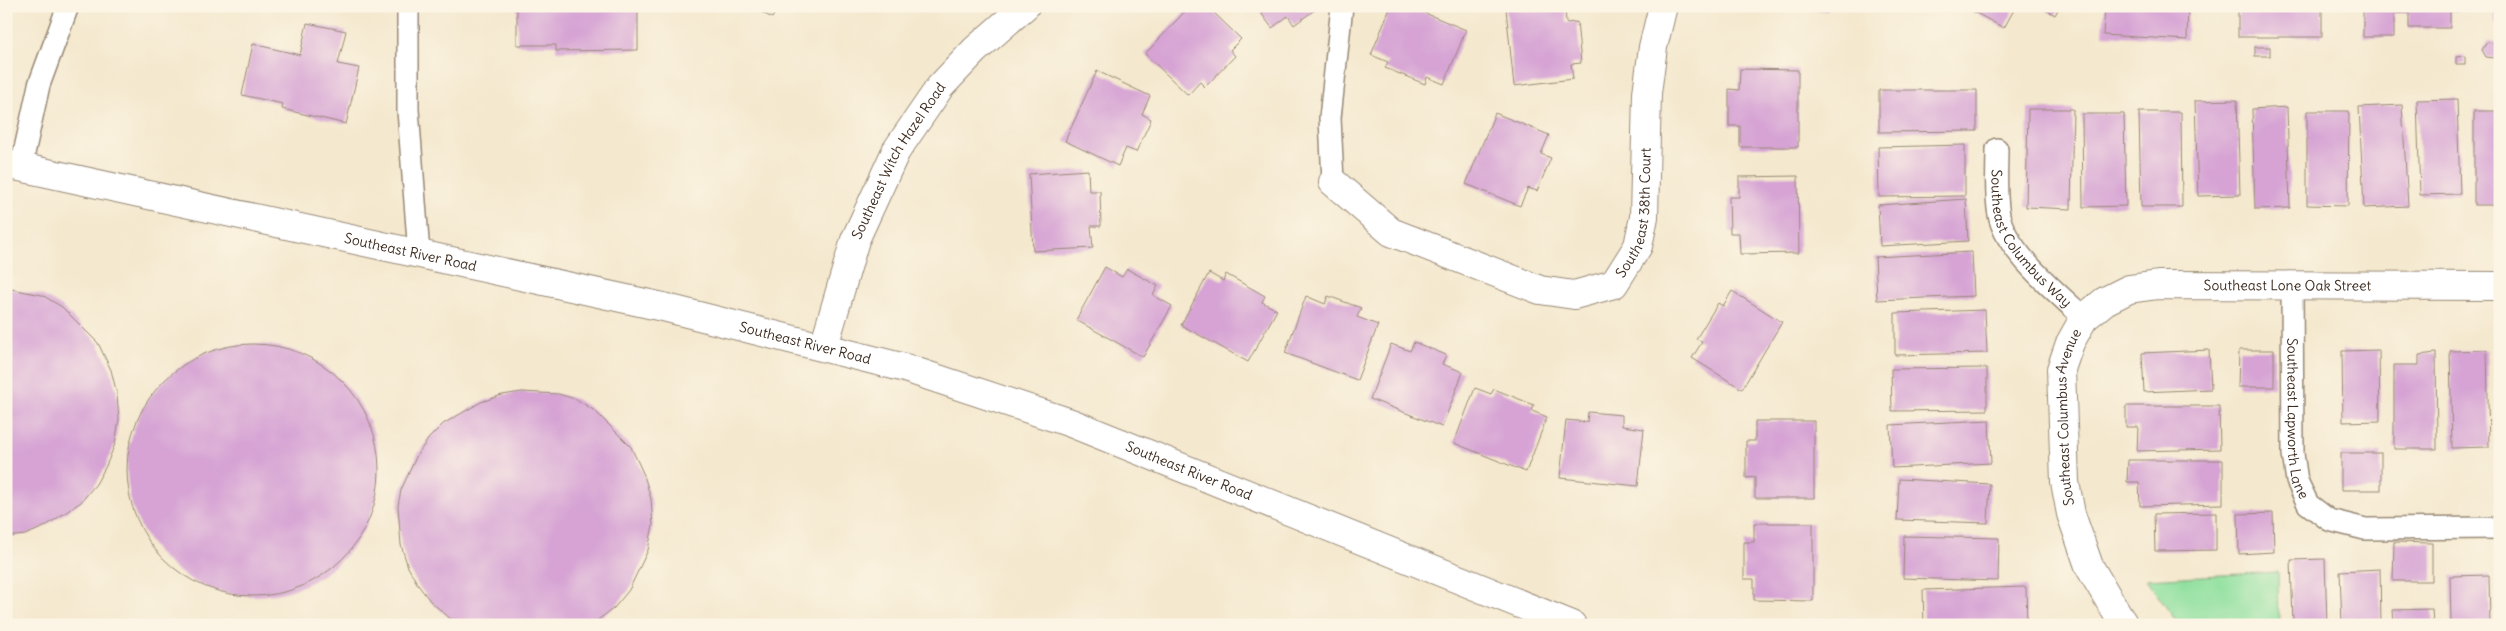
<svg xmlns="http://www.w3.org/2000/svg" width="2506" height="631" viewBox="0 0 2506 631" font-family="Delius,sans-serif">
<style>
.green{fill:#8fe09f;stroke:#65855e}
.building{fill:#d6a3d4}
.lines{fill:none;stroke-linecap:round;stroke-linejoin:round}
.service-casing{stroke:#988976;stroke-width:24}
.minor-casing{stroke:#988976;stroke-width:30}
.secondary-casing{stroke:#988976;stroke-width:30}
.service{stroke:#fff;stroke-width:21}
.minor{stroke:#fff;stroke-width:28}
.secondary{stroke:#fff;stroke-width:28}
.labels{text-anchor:middle;stroke-width:4.5;stroke-linejoin:round;paint-order:stroke}
.street-label{font-size:14px;fill:#3b2a1e;stroke:#fcf5e5}
</style>
<rect width="100%" height="100%" fill="#fcf5e5"/>
<filter id="ink" filterUnits="userSpaceOnUse"><feTurbulence type="fractalNoise" baseFrequency=".02" numOctaves="2"/><feDisplacementMap in="SourceGraphic" scale="10" xChannelSelector="R" yChannelSelector="G"/><feConvolveMatrix kernelMatrix="1 2 1 2 8 2 1 2 1" color-interpolation-filters="sRGB"/></filter>
<filter id="wash" filterUnits="userSpaceOnUse"><feTurbulence type="fractalNoise" baseFrequency=".0096" numOctaves="4" result="noise"/><feDisplacementMap in="SourceGraphic" scale="20" xChannelSelector="R" yChannelSelector="G"/><feGaussianBlur stdDeviation="1.12" result="paint"/><feColorMatrix in="noise" values="0 0 0 0 0 0 0 0 0 0 0 0 0 0 0 0 0 1.4 0 .05"/><feComposite in="paint" operator="in"/></filter>
<g filter="url(#wash)">
<rect width="100%" height="100%" fill="#f4e8ce"/>
<path class="green" d="M2278,572l1,53h-100l-33,-46z"/>
<g id="blocks">
<g class="building">
<path d="M517,6h121v44l-82,1v-6h-39z"/>
<path d="M751,6h28l-7,12z"/>
<path d="M1190,6h17l34,33 -11,11 5,6 -30,31 -5,-5 -12,13 -43,-41z"/>
<path d="M1256,6h64l-26,19 -6,-9 -16,12z"/>
<path d="M1391,6h17l58,24 -22,54 -17,-7 -2,7 -40,-16 3,-6 -17,-7z"/>
<path d="M1535,6h30l1,17 11,-1 4,41 -10,1 2,15 -59,7 -8,-77z"/>
<path d="M1779,6h49v5z"/>
<path d="M1963,6h53l-12,22z"/>
<path d="M2039,6h21l-5,9z"/>
<path d="M2105,6h83l-1,34 -84,-5z"/>
<rect x="2238" y="6" width="84" height="31"/>
<path d="M2363,6h105v5h-18v17h-41v-15h-15v24h-31z"/>
<rect x="2495" y="6" width="5" height="17"/>
<path d="M307,23l39,8 -8,33 21,4 -13,56 -64,-15 1,-5 -41,-9 11,-51 47,11z"/>
<path d="M2487,42l9,1 4,7 -5,8 -9,-1 -4,-7z"/>
<rect x="2255" y="47" width="15" height="9"/>
<path d="M2465,56v8h-9v-7z"/>
<path d="M1740,69l58,1v77h-58v-21h-11v-37l10,1z"/>
<path d="M1097,71l53,25 -8,18 9,5 -1,3 -14,30 -10,-4 -8,18 -53,-25z"/>
<path d="M1879,90h98v41l-98,1z"/>
<path d="M2457,99l3,95 -40,1 -3,-95z"/>
<path d="M2237,100l3,95 -42,1 -3,-95z"/>
<path d="M2402,105l6,101 -44,2 -5,-101z"/>
<path d="M2287,107l3,101 -35,1 -3,-100z"/>
<path d="M2028,109h45l-2,100 -45,-2z"/>
<path d="M2307,111h42l-1,95 -41,-1z"/>
<rect x="2474" y="111" width="26" height="94"/>
<path d="M2139,112h42l1,95h-41z"/>
<path d="M1495,113l54,22 -8,19 10,4 -14,33 -9,-3 -8,18 -54,-22z"/>
<path d="M2082,114h42l2,92 -43,1z"/>
<path d="M1965,145v51l-86,1 -1,-50z"/>
<path d="M1088,170l1,21h11l1,35h-10l2,22 -60,3 -4,-77z"/>
<path d="M1798,176l1,77 -59,1 -1,-21h-9l-1,-36h10v-20z"/>
<path d="M1966,199l2,42 -88,5 -2,-41z"/>
<path d="M1972,252l2,44 -97,4 -2,-43z"/>
<path d="M1105,267l17,10 5,-8 31,17 -5,9 19,11 -29,51 -67,-37z"/>
<path d="M1209,273l14,8 3,-7 39,22 -3,6 15,8 -29,52 -67,-37z"/>
<path d="M6,288l36,7 20,12 36,36 13,27 6,24 2,25 -4,25 -9,22 -10,18 -15,18 -37,25 -19,8 -19,2z"/>
<path d="M1732,291l50,31 -40,67 -50,-31 10,-16 -6,-3 22,-36 5,3z"/>
<path d="M1306,296l19,8 3,-8 33,12 -4,9 21,8 -21,55 -72,-27z"/>
<path d="M1985,310l2,43 -92,2v-42z"/>
<path d="M1414,342l32,13 -4,9 21,8 -21,55 -72,-28 21,-55 19,7z"/>
<circle cx="253" cy="470" r="126"/>
<path d="M2209,350l2,39 -67,3 -2,-39z"/>
<path d="M2239,350h35v37h-36z"/>
<path d="M2379,350l1,71 -37,1 -1,-71z"/>
<path d="M2487,350l2,97 -37,1 -2,-97z"/>
<path d="M2436,353l1,96h-43v-84h25v-10z"/>
<path d="M1987,368v42l-95,1 -1,-42z"/>
<path d="M1475,388l16,6 3,-5 40,16 -2,6 15,6 -21,55 -72,-29z"/>
<path d="M522,392l36,2 18,5 19,12 36,36 13,28 7,24 2,26 -5,25 -19,40 -15,18 -23,17h-133l-27,-23 -13,-17 -10,-18 -7,-22 -3,-39 3,-16 16,-35 12,-17 14,-14 38,-22 21,-7z"/>
<path d="M2126,406h93l1,43 -83,2 1,-24h-12z"/>
<path d="M1588,412l34,3v11l22,3 -6,57 -78,-8 6,-58 21,2z"/>
<path d="M1989,420l2,43 -99,5 -2,-43z"/>
<path d="M1755,421h59v77h-59v-21l-9,1v-37h9z"/>
<rect x="2341" y="453" width="40" height="37"/>
<path d="M2128,460h95v44l-83,2 -1,-24h-12z"/>
<path d="M1899,479l91,5 -2,39 -91,-3z"/>
<path d="M2216,513v37l-61,1 -1,-37z"/>
<path d="M2273,513l1,39 -35,2 -1,-40z"/>
<path d="M1754,523h59v78l-59,-1v-21h-10v-37h10z"/>
<path d="M1904,536l95,2 -1,43 -95,-3z"/>
<path d="M2394,542l38,1v38h-39z"/>
<path d="M2325,559l2,66h-34l-2,-65z"/>
<path d="M2380,569l1,56h-39l-2,-54z"/>
<path d="M2489,575l1,50h-39l-1,-49z"/>
<path d="M2026,587l1,38h-103l-1,-35z"/>
<path d="M2432,609l1,16h-39l-1,-15z"/>
</g>
</g>
</g>
<g filter="url(#ink)">
<use href="#blocks" fill-opacity="0" stroke="#988976" stroke-width="1"/>
<g class="lines">
<defs>
<g id="service">
<path d="M408,6v104l11,144"/>
<path id="s1" d="M1997,149c0,21 -2,45 2,66 7,37 59,78 85,103"/>
<path d="M21,167l18,-82 29,-79"/>
<path d="M1333,182l-3,-64 12,-112"/>
<path id="s2" d="M2292,284l1,170 4,27 11,23 21,16 36,9 135,-1"/>
</g>
<g id="minor">
<path id="s3" d="M1333,182l58,50 149,58 34,5 40,-11 24,-38 6,-29 3,-124 6,-46 10,-41"/>
<path id="s4" d="M2124,625l-35,-59 -18,-52 -6,-32 -4,-113 9,-26 14,-25 21,-17 24,-12 29,-4 342,1"/>
</g>
<g id="secondary">
<path id="s5" d="M6,164l657,143 242,61 166,55 501,202"/>
<path id="s6" d="M824,346l31,-106 41,-89 44,-64 35,-37 50,-44"/>
</g>
</defs>
<use href="#service" class="service-casing"/>
<use href="#minor" class="minor-casing"/>
<use href="#secondary" class="secondary-casing"/>
<use href="#service" class="service"/>
<use href="#minor" class="minor"/>
<use href="#secondary" class="secondary"/>
</g>
</g>
<g class="labels">
<g class="street-label">
<text dy="5" stroke="none"><textPath href="#s6" startOffset="201">Southeast Witch Hazel Road</textPath></text>
<text dy="5" stroke="none"><textPath href="#s3" startOffset="389">Southeast 38th Court</textPath></text>
<text dy="5" stroke="none"><textPath href="#s1" startOffset="101">Southeast Columbus Way</textPath></text>
<text dy="5" stroke="none"><textPath href="#s5" startOffset="414">Southeast River Road</textPath></text>
<text dy="5" stroke="none"><textPath href="#s4" startOffset="538">Southeast Lone Oak Street</textPath></text>
<text dy="5" stroke="none"><textPath href="#s5" startOffset="819">Southeast River Road</textPath></text>
<text dy="5" stroke="none"><textPath href="#s4" startOffset="222">Southeast Columbus Avenue</textPath></text>
<text dy="5" stroke="none"><textPath href="#s2" startOffset="135">Southeast Lapworth Lane</textPath></text>
<text dy="5" stroke="none"><textPath href="#s5" startOffset="1224">Southeast River Road</textPath></text>
</g>
</g>
<rect width="2506" height="631" fill="none" stroke="#fcf5e5" stroke-width="25"/>
</svg>
